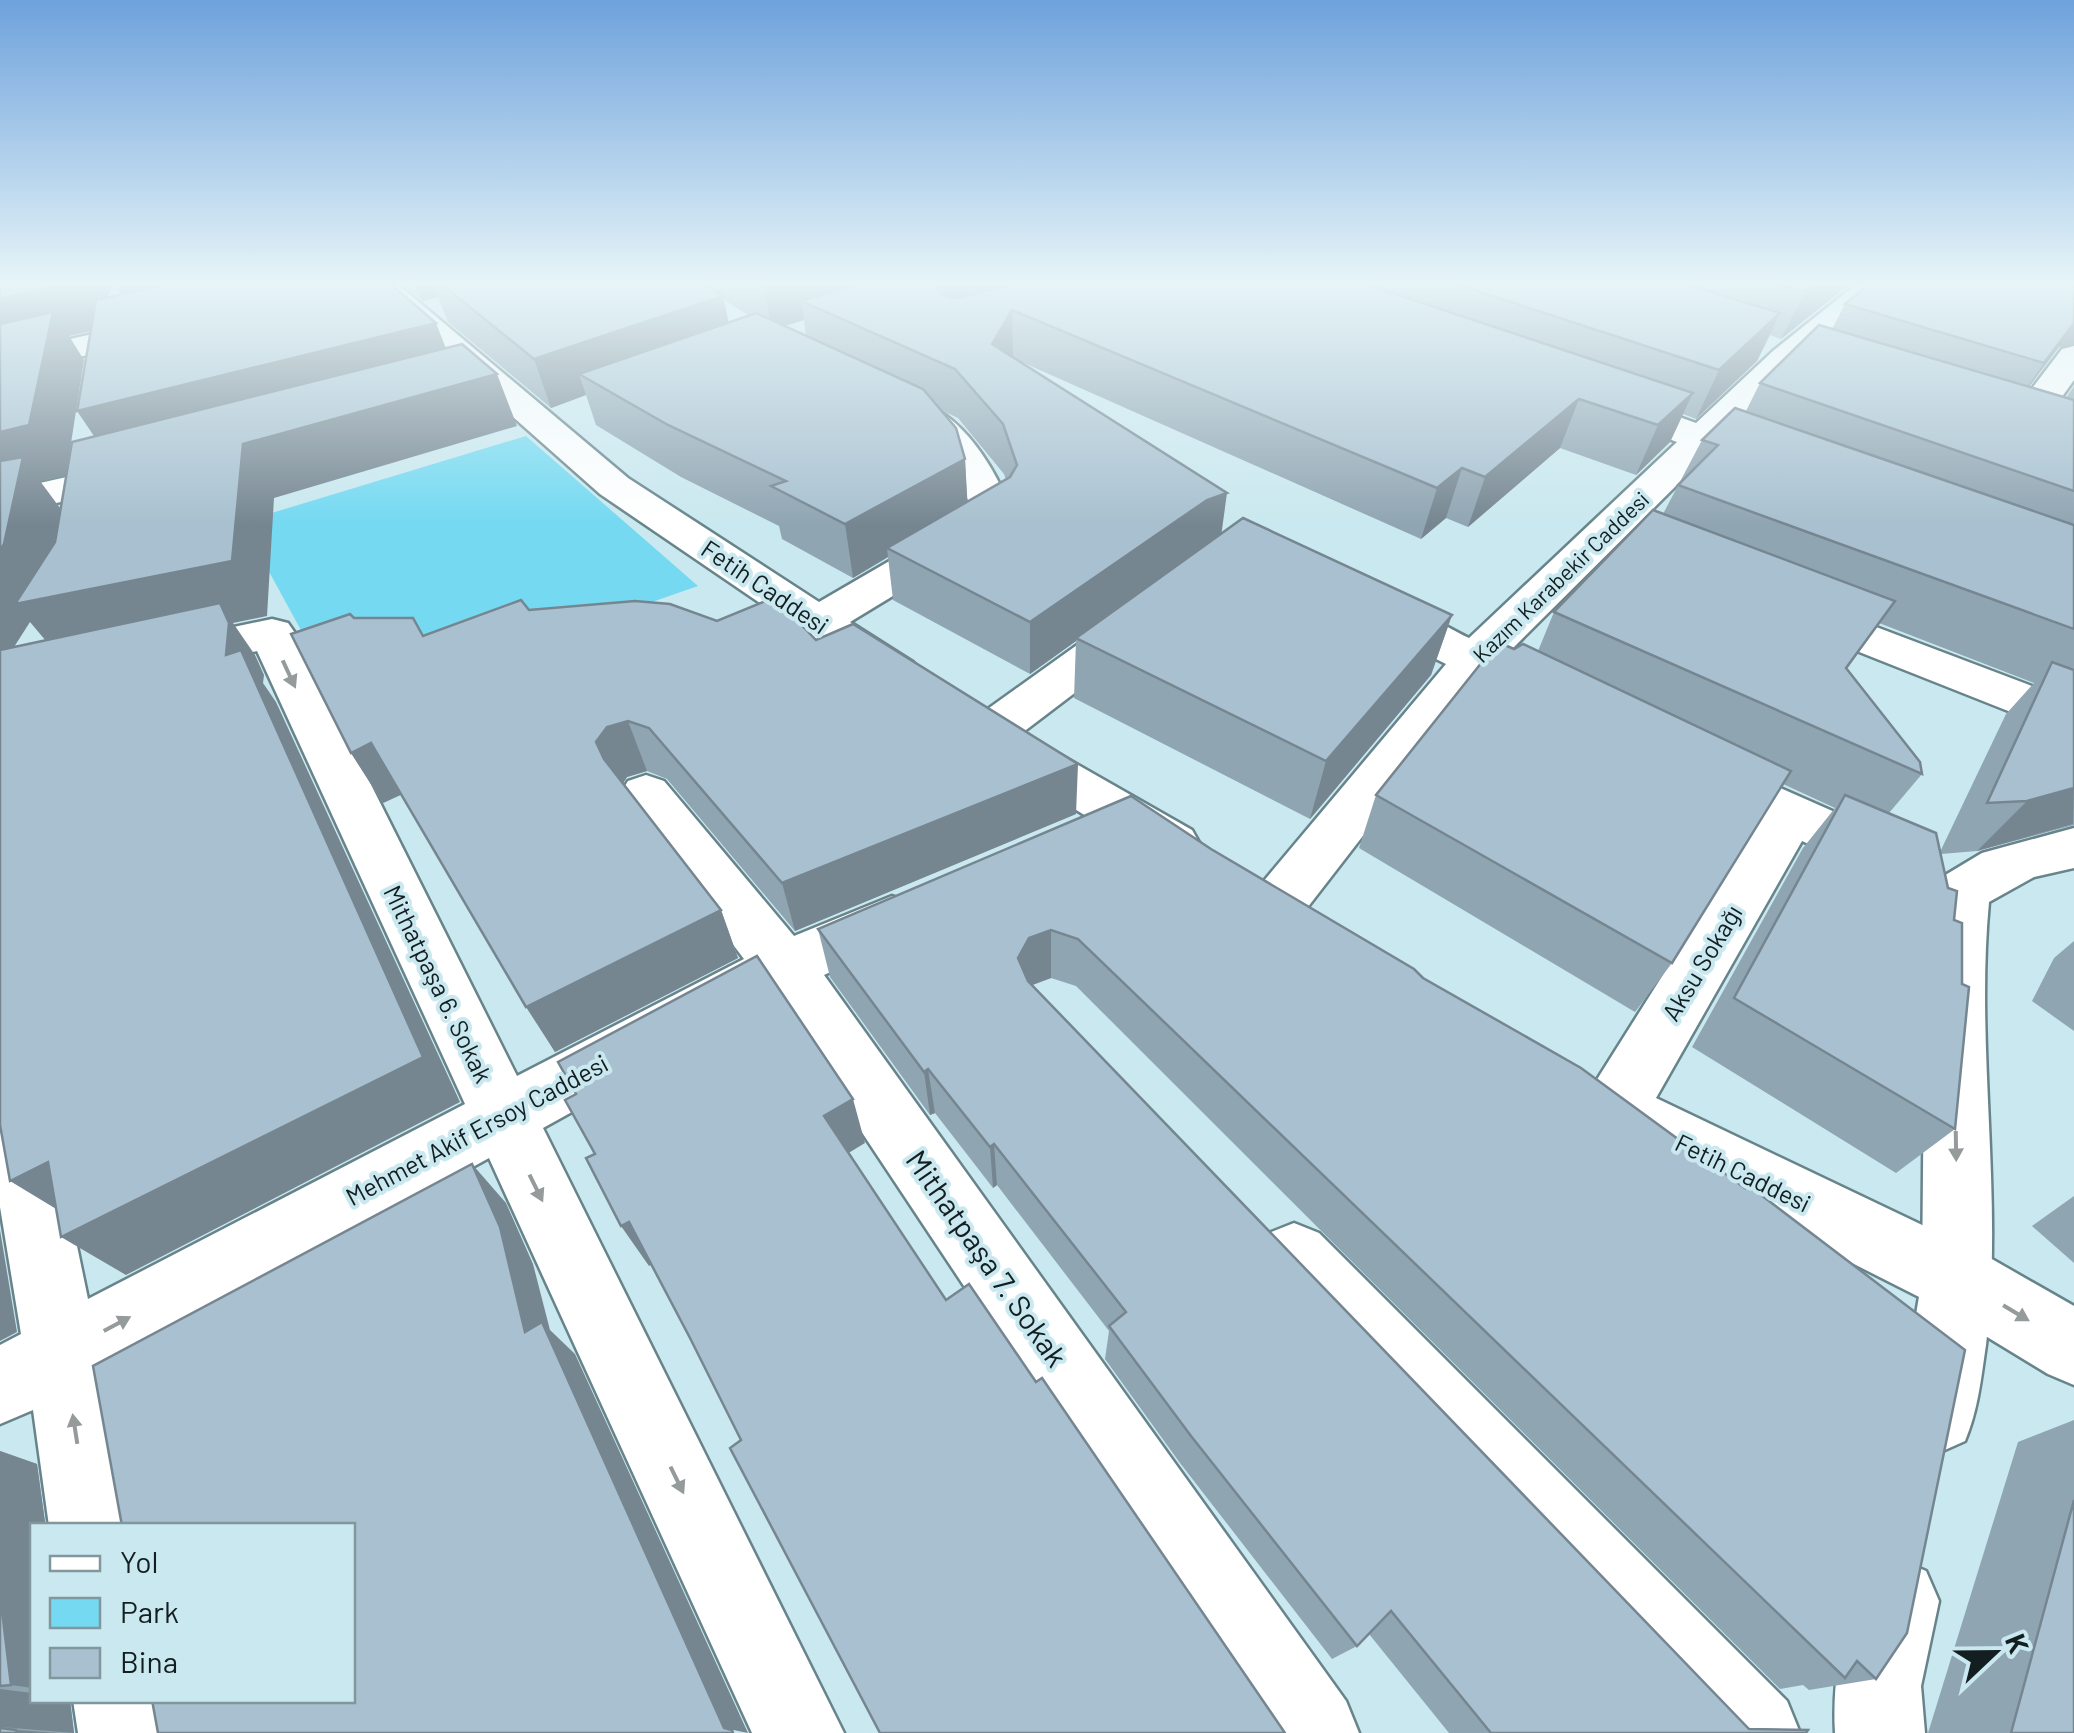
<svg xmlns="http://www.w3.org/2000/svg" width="2074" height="1733" viewBox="0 0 2074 1733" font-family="Barlow,sans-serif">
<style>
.green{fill:#74d9f1}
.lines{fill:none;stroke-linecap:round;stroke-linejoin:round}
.minor-casing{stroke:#68848b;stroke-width:5}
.major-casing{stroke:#68848b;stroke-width:5}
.minor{fill:#fff;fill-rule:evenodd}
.major{fill:#fff;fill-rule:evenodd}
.wall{fill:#90a5b2;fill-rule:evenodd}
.shaded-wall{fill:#768691}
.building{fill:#a8c0cf;stroke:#768691;stroke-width:2.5}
.oneway{fill:#959a9b}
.labels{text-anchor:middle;stroke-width:8;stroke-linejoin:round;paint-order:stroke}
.far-street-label{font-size:22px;fill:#131e21;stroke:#cae8ef}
.street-label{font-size:25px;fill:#131e21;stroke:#cae8ef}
.near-street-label{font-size:30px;fill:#131e21;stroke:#cae8ef}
</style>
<rect width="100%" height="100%" fill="#cae8ef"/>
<path class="green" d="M526,436l172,150 -170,59 -207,22 -79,-145z"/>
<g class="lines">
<defs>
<g id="minor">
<path d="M361,282h34l233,196 191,124 153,-89c-10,-34 -22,-60 -53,-79 -12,-7 -25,-12 -33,-23l5,-8c60,-15 107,68 123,114l-6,9 -158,96 63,40 7,11 -7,11 -17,4 -17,-4 -279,-190z"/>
<path d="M1859,282h35l-97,83 -70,70 60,21 5,8 -5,8 -14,4 -64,-23 -203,202 59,29 7,11 -7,11c-31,9 -56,-11 -83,-24l-185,239 -20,6 -20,-6 -8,-16 8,-16 189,-225 -88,-44 -6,-10 6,-10c36,-9 79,23 111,38l208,-196 -85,-31 -5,-8 5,-8 13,-3 13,3 78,28 77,-72z"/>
<path d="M163,318l12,3 4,7 -4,7 -175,40v-20z"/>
<path d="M2074,346v34l-43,60 -13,3 -13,-3 -6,-8 6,-8 57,-75z"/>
<path d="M133,462l14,4 5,8 -5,8 -147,34v-24z"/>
<path d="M1797,597l277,105v35l-293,-116 -6,-10 6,-10z"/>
<path d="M1135,611l16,4 7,10 -7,10 -129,98 170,97 8,14 -8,14 -19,6 -19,-6 -157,-97 -7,-11 -19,-5 -7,-12 7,-12 148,-106z"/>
<path d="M272,619l16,4 7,10 222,443 227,-117 -116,-152 -8,-13 8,-13 18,-6 18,6 130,155 98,-40 20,7 9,16 -9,16 -88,40 522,726 13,32h-98l-487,-733 -231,128 301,605h-92l-263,-575 -386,213 28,155h-82l-16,-116 -33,14v-79l21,-11 -21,-127v-209l22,7 9,19 57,275 377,-195 -208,-453 -88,19 -16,-4 -7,-11 7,-11z"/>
<path d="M1701,753l204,90 8,15 -8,15 -19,6 -84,-38 -146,257 327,156 91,52v79l-26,-11 -115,-70 -342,-173 -9,-21 9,-21 169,-268 -77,-37 -8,-13 8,-13z"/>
<path d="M1294,1223l25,10 468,468 13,32h-107l-424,-450 -11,-25 11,-25z"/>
<path d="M73,1700h90l5,33h-90z"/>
</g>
<g id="major">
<path d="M2074,828v40l-40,9 -45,25c-14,148 15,296 -3,443 -5,34 -8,65 -21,96l-27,12 -27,-12 -12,-27 23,-135 3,-319 9,-68 8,-15 40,-24z"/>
<path d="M1896,1558l30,13 13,30 -18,85 4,47h-90c-3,-59 8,-108 31,-162z"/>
</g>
</defs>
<use href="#minor" class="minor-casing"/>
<use href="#major" class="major-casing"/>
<use href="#minor" class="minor"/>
<use href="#major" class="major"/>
</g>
<g class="wall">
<path d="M400,282h1452l-71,57 -11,-4 -13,26 -61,58 -13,-5 -13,28 -34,33 -76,-27 -92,79 -22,-9 -25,21 -406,-180 207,174 230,82 -21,60 -121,144 -236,-121 2,-57 -46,33 -137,-74 -5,-43 -35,21 -71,-39 -3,-13 -98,-49 -85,-52 -10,-30 -35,13 -103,-86 -10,-25 -15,4zM724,300l24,15 -20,7zM804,320l2,16 -21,-10zM941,410l17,8 46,56 2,6 -39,22 -2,-43z"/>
<path d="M2074,282v62l-15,3 -31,40 38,11 8,-12v439l-97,26 -36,3 13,66 1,209 -59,44 -204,-126 111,-199 32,-40 -52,-24 -111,179 -37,49 -276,-164 17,-53 138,-146 24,2 16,-39 109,-98 39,-74 44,-29 14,-28 72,-54 13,-25zM1879,623l155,60 -28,31 -66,138 -51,-39 33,-39 -75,-105z"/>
<path d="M529,610l188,11 99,19 260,174 -281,117 -128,-152 -20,-8 -20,6 -4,6 98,127 17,48 -183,94 -154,-258 -18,9 -32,-50 3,-135 69,18z"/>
<path d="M1131,796l745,883 -67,11 -6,-5 -23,4 -704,-703 -25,-8 -20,7 718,744 57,4h-357l-80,-99 -12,12 -25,13 -152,-196 -75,-104 4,-28 -112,-146 -4,3 -58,-75 -5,2 -100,-138 -12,-48z"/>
<path d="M2074,941v90l-42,-30 22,-43z"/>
<path d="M2074,1196v67l-42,-37z"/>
<path d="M2074,1420v313h-146l90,-291z"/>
<path d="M0,1451l37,13 8,58 13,4h-26v174h38l4,33h-74z"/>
</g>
<g class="shaded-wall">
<path d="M62,282h245l-170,39 -23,-38 -23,48 -22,5 15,24 -18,115 -26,6 20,27 183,-64 254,-70 20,52 -243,72 -7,118 -34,7 22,32 9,20 -1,8 13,19 184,400 -334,173 -65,-38 1,-577 -32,-38 -30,47v-370z"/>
<path d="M415,282h18l5,15 -15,4z"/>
<path d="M766,282h140l-105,19 3,19 -32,10 -9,-47z"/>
<path d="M935,282h186l-184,49 -3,-47z"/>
<path d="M1817,282h35l-71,57 24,-47z"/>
<path d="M723,296l10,47 -154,31 7,21 -35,13 -17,-49z"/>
<path d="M1012,310l1,48 -21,-14z"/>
<path d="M1780,313l-23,48 -61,58 23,-49z"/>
<path d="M436,323l20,51 -343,90 -36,-53z"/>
<path d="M2074,323v21l-15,3 -49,65 34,-49z"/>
<path d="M1693,393l-23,49 -34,33 22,-50z"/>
<path d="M1579,399l-19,49 -92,79 17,-50z"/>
<path d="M965,459l3,52 -81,37 1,9 -35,21 -8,-54z"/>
<path d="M1462,468l-16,50 -25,21 16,-51z"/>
<path d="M1227,493l-7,51 -144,94v3l-46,33v-52l177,-122z"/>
<path d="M1452,615l-21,60 -121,144 16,-58z"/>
<path d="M628,721l19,50 -20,6 -10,15 -21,-50 11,-15z"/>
<path d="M371,743l32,51 -20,9 -32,-50z"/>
<path d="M1078,764l-2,50 -281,117 -13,-48z"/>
<path d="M2074,788l-1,36 -96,27 50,-50z"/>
<path d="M721,910l17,48 -183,94 -29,-45z"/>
<path d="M1051,930v48l-21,8 -12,-28 11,-20z"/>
<path d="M928,1069l7,44 -5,2 -6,-43z"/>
<path d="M853,1099l12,44 -28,17 -13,-44z"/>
<path d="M994,1144l3,41 -4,3 -3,-41z"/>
<path d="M48,1162l28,59 -66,-40z"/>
<path d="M472,1164l34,39 27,61 17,66 25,24 173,379 -24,-5 -199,-396z"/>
<path d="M629,1222l28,39 -8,5 -28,-40z"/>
<path d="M0,1230l17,102 -17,9z"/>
<path d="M0,1451l37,13 8,58 13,4h-26v162l-21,-3 -11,-91z"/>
<path d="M0,1689l32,4v7h38l4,33 -74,-6z"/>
<path d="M16,1730l43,3h-42z"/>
</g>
<g class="building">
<path d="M0,282h62l-1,2 -61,15z"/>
<path d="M178,282h210l48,41 -359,88 19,-111z"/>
<path d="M439,282h263l21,14 -189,63z"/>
<path d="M868,282h67l-1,2 8,11 14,3 74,-16h329l334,111 -35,32 -79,-26 -94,78 -23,-9 -25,20 -425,-178 -20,34 235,149 -20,7 -177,122 -143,-74 123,-71 7,-12 -14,-41 -48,-55 -154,-68z"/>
<path d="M1450,282h228l102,31 -61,57z"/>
<path d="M1773,282h44l-12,10z"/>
<path d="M1871,282h203v41l-30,40 -199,-59z"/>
<path d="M53,312l-24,113 -29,7v-108z"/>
<path d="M756,313l167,76 33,39 9,31 -120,65 -74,-38 15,-5 -118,-56 -89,-51z"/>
<path d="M1819,325l255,75v91l-314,-108z"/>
<path d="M462,344l35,30 -254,70 -11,117 -217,43 40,-62 17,-100z"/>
<path d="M1735,408l339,117v104l-396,-144 40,-40 -16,-5z"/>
<path d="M23,457l-19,87 -4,6v-89z"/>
<path d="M1653,510l242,91 -49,67 74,94 2,12 -368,-162z"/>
<path d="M1243,518l209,97 -126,146 -250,-123z"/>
<path d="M775,597l41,43 37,-16 225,140 -296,119 -133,-155 -21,-7 -21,6 -11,15 8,17 117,151 -195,97 -155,-264 -20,10 -60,-119 59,-20 4,4h59l10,18 98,-36 8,10 106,-9 35,3 47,17z"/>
<path d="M220,603l9,20 -3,32 15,-5 182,407 -362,180 -13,-75 -38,19 -10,-56v-475z"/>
<path d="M1498,642l16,7 9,-5 268,127 -119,192 -296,-168z"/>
<path d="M2052,662l22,8v118l-47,13 -40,2z"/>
<path d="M1845,795l91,38 12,55 9,3 -3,29 8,3v61l7,3 -14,142 -221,-131z"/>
<path d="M1131,796l80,53 203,120 9,9 158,90 164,120 3,-3 217,165 -58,283 -31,46 -19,-18 -12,17 -767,-739 -27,-9 -22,8 -11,20 10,23 721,748 59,1 -2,3h-315l-100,-122 -34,35 -166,-210 -82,-110 17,-14 -132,-168 -4,3 -62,-78 -4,3 -106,-143z"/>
<path d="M757,956l96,143 -29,17 122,184 23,-16 67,98 6,-4 243,355h-405l-150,-285 11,-8 -51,-102 -61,-116 -8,4 -35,-68 9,-4 -30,-54 11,-6 -18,-32z"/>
<path d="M472,1164l28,63 25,105 17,-10 182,406 8,2 1,3h-575l-6,-33h200v-174h-230l-29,-160z"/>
<path d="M2074,1500v233h-63z"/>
<path d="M0,1594l11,91 -11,1z"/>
<path d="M0,1728l16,2 1,3h-17z"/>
</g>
<defs><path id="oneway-solid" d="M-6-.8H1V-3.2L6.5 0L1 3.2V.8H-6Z" transform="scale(2.5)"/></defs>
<g class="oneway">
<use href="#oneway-solid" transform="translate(289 674) rotate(65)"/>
<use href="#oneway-solid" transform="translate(1956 1146) rotate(89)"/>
<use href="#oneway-solid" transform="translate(536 1188) rotate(64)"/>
<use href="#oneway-solid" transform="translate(2016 1313) rotate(31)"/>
<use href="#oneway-solid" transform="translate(117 1324) rotate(-28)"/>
<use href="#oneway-solid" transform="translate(75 1429) rotate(-99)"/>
<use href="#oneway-solid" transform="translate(677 1480) rotate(64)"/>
</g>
<linearGradient id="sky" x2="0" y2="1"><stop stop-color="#6ea2dc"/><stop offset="0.54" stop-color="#e7f5f8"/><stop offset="1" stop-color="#e7f5f8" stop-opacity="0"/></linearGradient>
<rect width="2074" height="525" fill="url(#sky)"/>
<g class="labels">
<g class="far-street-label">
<text transform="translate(1561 577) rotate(-44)" y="8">Kazım Karabekir Caddesi</text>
</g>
<g class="street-label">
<text transform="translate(765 587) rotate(34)" y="9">Fetih Caddesi</text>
<text transform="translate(1702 963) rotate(-59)" y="9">Aksu Sokağı</text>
<text transform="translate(438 984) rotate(64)" y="9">Mithatpaşa 6. Sokak</text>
<text transform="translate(477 1130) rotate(-28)" y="9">Mehmet Akif Ersoy Caddesi</text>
<text transform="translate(1743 1173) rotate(26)" y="9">Fetih Caddesi</text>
</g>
<g class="near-street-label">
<text transform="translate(986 1259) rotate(55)" y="10">Mithatpaşa 7. Sokak</text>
</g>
</g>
<rect x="30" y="1523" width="325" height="180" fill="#cae8ef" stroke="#81979d" stroke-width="2.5"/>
<rect x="50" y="1556" width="50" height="15" fill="#ffffff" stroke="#81979d" stroke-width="2.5"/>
<text x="120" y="1573" font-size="30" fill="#131e21">Yol</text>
<rect x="50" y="1598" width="50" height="30" fill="#74d9f1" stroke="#81979d" stroke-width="2.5"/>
<text x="120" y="1623" font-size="30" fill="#131e21">Park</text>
<rect x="50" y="1648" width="50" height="30" fill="#a8c0cf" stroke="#81979d" stroke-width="2.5"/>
<text x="120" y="1673" font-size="30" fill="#131e21">Bina</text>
<g transform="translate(1994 1653) rotate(68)" stroke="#cae8ef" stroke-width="8" paint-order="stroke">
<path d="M0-8L18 38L0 25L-18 38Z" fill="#131e21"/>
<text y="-15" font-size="28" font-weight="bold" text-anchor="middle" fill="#131e21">K</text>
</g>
</svg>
